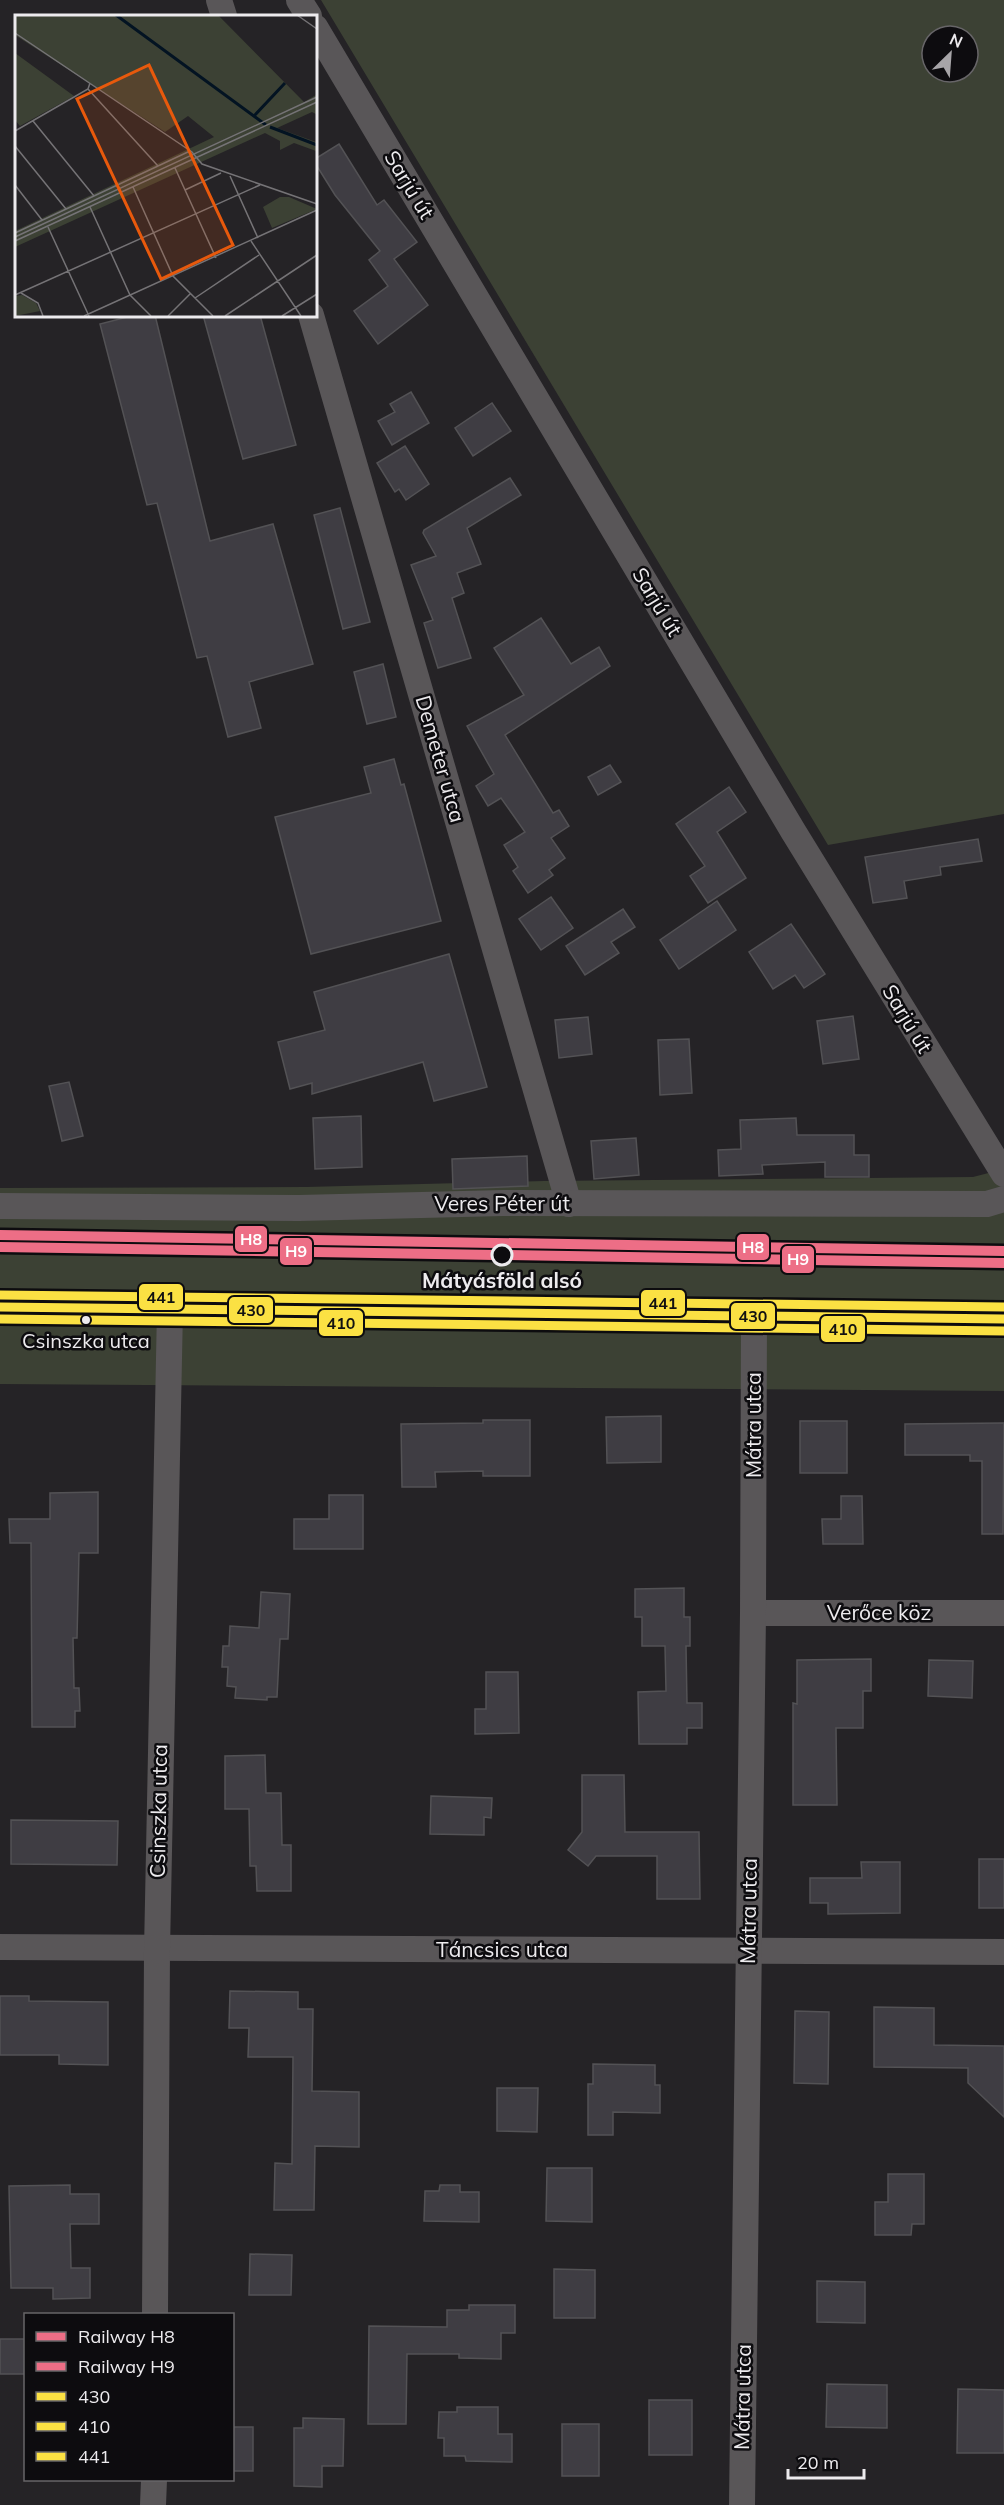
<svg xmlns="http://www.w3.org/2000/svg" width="1004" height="2505" viewBox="0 0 1004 2505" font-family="Mulish,sans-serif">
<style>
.green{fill:#3c4134;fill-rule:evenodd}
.building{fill:#3f3d43;stroke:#535255;stroke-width:1.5}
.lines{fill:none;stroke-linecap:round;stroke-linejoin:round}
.minor{stroke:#595658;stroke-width:26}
.primary{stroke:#625e62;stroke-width:33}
.bus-1-casing{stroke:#0d0c0f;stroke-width:14}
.bus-2-casing{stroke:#0d0c0f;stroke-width:14}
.bus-3-casing{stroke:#0d0c0f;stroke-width:14}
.bus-1{stroke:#fbe143;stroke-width:9}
.bus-2{stroke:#fbe143;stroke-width:9}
.bus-3{stroke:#fbe143;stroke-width:9}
.rail-1-casing{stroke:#0d0c0f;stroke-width:15}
.rail-2-casing{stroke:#0d0c0f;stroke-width:15}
.rail-1{stroke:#ed6e86;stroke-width:10}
.rail-2{stroke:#ed6e86;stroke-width:10}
.stop-dot{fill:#0d0c0f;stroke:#edebee;stroke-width:3}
.bus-dot{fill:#edebee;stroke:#0d0c0f;stroke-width:2}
.labels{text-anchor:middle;stroke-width:5;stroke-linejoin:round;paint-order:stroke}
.bus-label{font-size:20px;fill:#edebee;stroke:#0d0c0f}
.street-label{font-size:21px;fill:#edebee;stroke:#0d0c0f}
.stop-label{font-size:21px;font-weight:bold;fill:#edebee;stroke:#0d0c0f}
.inset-river{fill:none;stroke:#031322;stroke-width:3}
.inset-road{fill:none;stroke:#757376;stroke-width:1.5}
.view{fill:#e8590c;fill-opacity:0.15;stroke:#e8590c;stroke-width:3}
.inset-edge{fill:none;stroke:#edebee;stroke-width:3}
.line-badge{stroke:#0d0c0f;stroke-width:2}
.badge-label{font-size:16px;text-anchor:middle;font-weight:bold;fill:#fff}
.pale-badge-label{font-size:16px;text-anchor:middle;font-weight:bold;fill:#111}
</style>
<rect width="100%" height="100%" fill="#252326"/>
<g class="green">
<path d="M321,0h683v814l-176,31zM932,36h36v36h-36z"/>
<path d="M1004,1169v222l-1004,-7v-196l306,-1 238,-6 429,-4z"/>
</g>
<g class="building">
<path d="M339,144l38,61 7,-5 33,42 -23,17 34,46 -50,39 -24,-33 34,-25 -19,-26 11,-9 -45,-56 -20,-32v-4z"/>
<path d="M135,315h20l55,226 63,-17 40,140 -64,18 12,46 -33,9 -21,-81 -10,2 -40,-155 -10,2 -47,-181z"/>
<path d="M203,315h57l36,130 -53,14z"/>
<path d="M411,392l18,31 -37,22 -14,-24 17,-9 -5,-8z"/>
<path d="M492,403l19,28 -38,25 -18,-28z"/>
<path d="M405,446l24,38 -23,16 -7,-11 -4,3 -18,-29z"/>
<path d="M510,478l11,17 -54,33 14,36 -24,9 7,20 -12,5 19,60 -33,10 -14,-45 9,-3 -22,-55 25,-9 -13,-23 1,-3z"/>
<path d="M340,508l30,114 -27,7 -29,-114z"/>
<path d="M541,618l30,46 28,-17 11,19 -105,69 48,78 6,-3 10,16 -18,12 14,20 -16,12 4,5 -25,18 -15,-22 5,-4 -14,-22 21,-13 -24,-34 -13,8 -12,-20 18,-12 -27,-48 57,-31 -30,-47z"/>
<path d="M383,664l13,53 -29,7 -13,-52z"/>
<path d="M394,759l7,26 3,-1 37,137 -130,33 -36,-137 96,-24 -7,-26z"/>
<path d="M610,765l11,17 -23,13 -10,-18z"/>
<path d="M729,787l17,25 -29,20 29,46 -38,25 -18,-27 15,-10 -29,-42z"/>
<path d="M978,839l4,22 -42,6 1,8 -37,6 3,17 -34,5 -8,-46z"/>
<path d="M551,897l22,31 -32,22 -22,-31z"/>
<path d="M717,901l19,29 -57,39 -19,-29z"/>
<path d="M623,909l12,18 -24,15 8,11 -34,22 -19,-29z"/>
<path d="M791,924l34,50 -21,14 -9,-13 -22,14 -24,-37z"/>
<path d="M449,954l38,133 -53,14 -11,-39 -111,32v-11l-22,6 -12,-47 47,-12 -11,-38z"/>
<path d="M853,1016l6,43 -36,5 -6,-43z"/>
<path d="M588,1017l4,37 -33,4 -4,-38z"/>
<path d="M689,1039l3,54 -32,2 -2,-55z"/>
<path d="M69,1082l14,54 -21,5 -13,-55z"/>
<path d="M361,1116l1,51 -47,2 -2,-51z"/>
<path d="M796,1118l1,17h57v20h15v22h-44v-15l-63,3 1,9 -44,2 -1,-26 23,-1 -1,-29z"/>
<path d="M636,1138l3,37 -45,4 -3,-38z"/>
<path d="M527,1156l1,30 -75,3 -1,-30z"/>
<path d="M661,1416v46l-54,1 -1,-46z"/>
<path d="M483,1420h47v56h-47v-5l-48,1 1,15h-34l-1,-63 82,-1z"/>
<rect x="800" y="1421" width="47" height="52"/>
<path d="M1004,1423l-1,111h-21v-73h-12v-6h-65v-31z"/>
<path d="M98,1492v61h-19l-2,85h-4l1,50h5l1,23h-5v16h-43l-1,-184h-21l-1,-24h41v-26z"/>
<path d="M329,1495h34v54h-69v-30h35z"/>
<path d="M841,1496h21l1,48h-40l-1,-25h19z"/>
<path d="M684,1588v29h6v29h-4l1,57h15v25h-15v16h-48l-1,-52 28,-1 -1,-45h-23v-29h-7v-28z"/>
<path d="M261,1592l29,2 -2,45h-8l-3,58h-10v3l-32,-2 1,-11 -9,-1 1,-19h-6l1,-21h6l1,-20 29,2z"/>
<path d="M871,1659v32h-8v37h-27l1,77h-44v-102l4,1v-44z"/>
<path d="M929,1660l44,1 -1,37 -44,-2z"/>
<path d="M486,1672h32l1,61 -44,1v-25h11z"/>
<path d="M265,1755l1,38h15l1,52h9v46h-34l-1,-25h-6l-1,-57h-24v-53z"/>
<path d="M582,1775h42l1,57h74l1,67h-43v-43h-61l-8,10 -20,-16 14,-18z"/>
<path d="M431,1796l61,2 -1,20 -7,-1v18l-54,-1z"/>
<path d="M11,1820l107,1 -1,44 -106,-1z"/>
<rect x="979" y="1859" width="25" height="49"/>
<path d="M861,1862h39v51l-72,1v-11h-18v-25h52z"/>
<path d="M230,1991l68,1v17h15l-1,82 47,1v55l-44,-1 -1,64h-40l1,-47 17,1 1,-107h-45l1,-29h-20z"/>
<path d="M0,1996h29v5l79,1v63l-49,-1v-9h-59z"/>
<path d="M874,2007l60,1v37l70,1v71l-36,-34v-15l-94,-1z"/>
<path d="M795,2011l34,1 -1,72 -34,-1z"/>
<path d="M593,2064l62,1v20h5v28l-47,-1v23h-25v-51h5z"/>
<path d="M497,2088h41l-1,44 -40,-1z"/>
<path d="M547,2168h45v54l-46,-1z"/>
<path d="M888,2174h36v50h-12l-1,11h-36v-33h13z"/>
<path d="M70,2185v9h29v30h-29l1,44h19v30l-37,1v-11h-42l-2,-102z"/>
<path d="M440,2185h20v7h19v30l-55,-1 1,-30h14z"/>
<path d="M250,2254l42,1 -1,40h-42z"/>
<path d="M554,2269l41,1v48h-41z"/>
<path d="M817,2281l48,1v41l-48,-1z"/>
<path d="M469,2305h46v28h-14v26l-42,-1v-4h-52l-1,70h-38l1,-98 78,1v-17h22z"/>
<rect x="0" y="2339" width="26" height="35"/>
<path d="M827,2384l60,1v43l-61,-1z"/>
<path d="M958,2389l46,1v63h-47z"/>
<rect x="649" y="2400" width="43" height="55"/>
<path d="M457,2407h41v27h14v28l-46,-1 -1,-5h-21v-18h-6l1,-26h18z"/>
<path d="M303,2418l41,1 -1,47h-21v21l-28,-1v-58h9z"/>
<rect x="562" y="2424" width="37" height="52"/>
<rect x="232" y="2427" width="21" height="44"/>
</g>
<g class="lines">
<g class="minor">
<path d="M219,0l5,16"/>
<path d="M299,0l10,16"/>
<path d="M315,27l478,804 211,343"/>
<path d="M311,315l258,889"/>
<path d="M0,1206l299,2 204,-5 484,1 17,-5"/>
<path d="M753,1613h251"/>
<path d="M0,1947l1004,5"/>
<path d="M155,2314l2,-364 13,-641"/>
<path d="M153,2505l1,-25"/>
<path d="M742,2505l11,-892 1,-297"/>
</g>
<path class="primary" d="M0,1307l1004,12"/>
<defs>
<path id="bus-1" d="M0,1307l1004,12"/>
<path id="bus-2" d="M0,1319l1004,12"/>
<path id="bus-3" d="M0,1295l1004,12"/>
</defs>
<use href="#bus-1" class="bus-1-casing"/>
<use href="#bus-2" class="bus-2-casing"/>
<use href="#bus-3" class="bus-3-casing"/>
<use href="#bus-1" class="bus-1"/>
<use href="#bus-2" class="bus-2"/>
<use href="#bus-3" class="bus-3"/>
<defs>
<path id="rail-1" d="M0,1235l1004,16"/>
<path id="rail-2" d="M0,1247l1004,16"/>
</defs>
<use href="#rail-1" class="rail-1-casing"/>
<use href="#rail-2" class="rail-2-casing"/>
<use href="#rail-1" class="rail-1"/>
<use href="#rail-2" class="rail-2"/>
</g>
<circle class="stop-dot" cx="502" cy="1255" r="10"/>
<circle class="bus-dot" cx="86" cy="1320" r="5"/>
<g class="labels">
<g class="bus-label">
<text x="86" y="1348">Csinszka utca</text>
</g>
<g class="street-label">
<text transform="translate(409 185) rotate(59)" y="7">Sarjú út</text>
<text transform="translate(657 602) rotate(59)" y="7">Sarjú út</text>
<text transform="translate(440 759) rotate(74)" y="7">Demeter utca</text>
<text transform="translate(907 1019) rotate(59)" y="7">Sarjú út</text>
<text x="502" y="1211">Veres Péter út</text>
<text transform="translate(754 1425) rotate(-90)" y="7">Mátra utca</text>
<text x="879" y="1620">Verőce köz</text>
<text transform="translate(159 1811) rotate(-89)" y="7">Csinszka utca</text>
<text transform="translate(749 1911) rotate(-89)" y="7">Mátra utca</text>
<text x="502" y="1957">Táncsics utca</text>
<text transform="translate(743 2397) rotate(-89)" y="7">Mátra utca</text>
</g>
<g class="stop-label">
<text x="502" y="1288">Mátyásföld alsó</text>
</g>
</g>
<g transform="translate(15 15)">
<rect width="302" height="302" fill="#252326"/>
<path d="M0,0h203l86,87 12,-7v19l-4,-2 -35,16 39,14v9l-22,-8 -14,7v-9l-15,-8 -250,114v-16l199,-94 -26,-21 -23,16 -150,-97zM0,38l59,43 -54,30 -5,-6zM265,182h9l28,12 -45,19 -9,-21zM7,280l14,8 4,8 -25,5v-20z" fill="#3c4134"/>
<path class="inset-river" d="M101,0l150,110M239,101l31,-33M255,112l47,18"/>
<path class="inset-road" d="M282,0l20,14M0,18l177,119 10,12 115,40M73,74l70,77M18,106l61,75M0,116l73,-42 2,-6M0,131l51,63M160,153l41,90M215,161l28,62M0,170l27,35M118,172l40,89 40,40M170,175l36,-17M75,192l40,88 21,21M33,212l41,89M0,218l175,-82M0,222l302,-140M0,226l302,-139M236,226l50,75M6,278l17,10 5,13M0,280l245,-110M180,283l64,-43M69,301l233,-106M153,301l22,-22M210,301l92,-61M267,301l35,-22"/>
<path class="view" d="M134,50l84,180 -72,34 -84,-180z"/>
<rect width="302" height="302" class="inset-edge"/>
</g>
<g class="line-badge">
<rect x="234" y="1225" width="34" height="28" rx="6" fill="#ed6e86"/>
<rect x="736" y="1233" width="34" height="28" rx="6" fill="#ed6e86"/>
<rect x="279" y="1237" width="34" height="29" rx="6" fill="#ed6e86"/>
<rect x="781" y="1245" width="34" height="29" rx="6" fill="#ed6e86"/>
<rect x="138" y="1283" width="46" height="28" rx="6" fill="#fbe143"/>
<rect x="640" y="1289" width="46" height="28" rx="6" fill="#fbe143"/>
<rect x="228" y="1296" width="46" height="28" rx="6" fill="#fbe143"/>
<rect x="730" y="1302" width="46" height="28" rx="6" fill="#fbe143"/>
<rect x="318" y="1309" width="46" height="28" rx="6" fill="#fbe143"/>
<rect x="820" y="1315" width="46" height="28" rx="6" fill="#fbe143"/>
</g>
<g class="badge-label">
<text x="251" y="1245">H8</text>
<text x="753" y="1253">H8</text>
<text x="296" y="1257">H9</text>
<text x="798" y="1265">H9</text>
</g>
<g class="pale-badge-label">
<text x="161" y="1303">441</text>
<text x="663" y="1309">441</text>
<text x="251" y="1316">430</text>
<text x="753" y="1322">430</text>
<text x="341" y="1329">410</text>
<text x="843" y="1335">410</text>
</g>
<rect x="24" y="2313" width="210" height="168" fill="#0d0c0f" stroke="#676568" stroke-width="1.5"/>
<rect x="36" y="2332" width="30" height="9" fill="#ed6e86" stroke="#676568" stroke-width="1.5"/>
<text x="78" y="2343" font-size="18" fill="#edebee">Railway H8</text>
<rect x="36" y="2362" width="30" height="9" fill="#ed6e86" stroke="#676568" stroke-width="1.5"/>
<text x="78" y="2373" font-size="18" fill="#edebee">Railway H9</text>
<rect x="36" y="2392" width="30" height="9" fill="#fbe143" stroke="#676568" stroke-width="1.5"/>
<text x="78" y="2403" font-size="18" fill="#edebee">430</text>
<rect x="36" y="2422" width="30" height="9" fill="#fbe143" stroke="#676568" stroke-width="1.5"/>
<text x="78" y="2433" font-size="18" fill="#edebee">410</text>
<rect x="36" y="2452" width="30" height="9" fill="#fbe143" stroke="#676568" stroke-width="1.5"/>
<text x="78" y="2463" font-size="18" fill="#edebee">441</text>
<g transform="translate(950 54) rotate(25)"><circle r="28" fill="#0d0c0f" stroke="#676568" stroke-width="1.5"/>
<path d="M0-4.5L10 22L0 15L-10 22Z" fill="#a7a5a8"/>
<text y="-9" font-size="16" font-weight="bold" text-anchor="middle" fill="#edebee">N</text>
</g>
<path d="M788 2469v9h76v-9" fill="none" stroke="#edebee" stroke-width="3"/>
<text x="797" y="2469" font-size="18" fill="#edebee" stroke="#0d0c0f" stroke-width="4.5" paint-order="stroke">20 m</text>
</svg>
